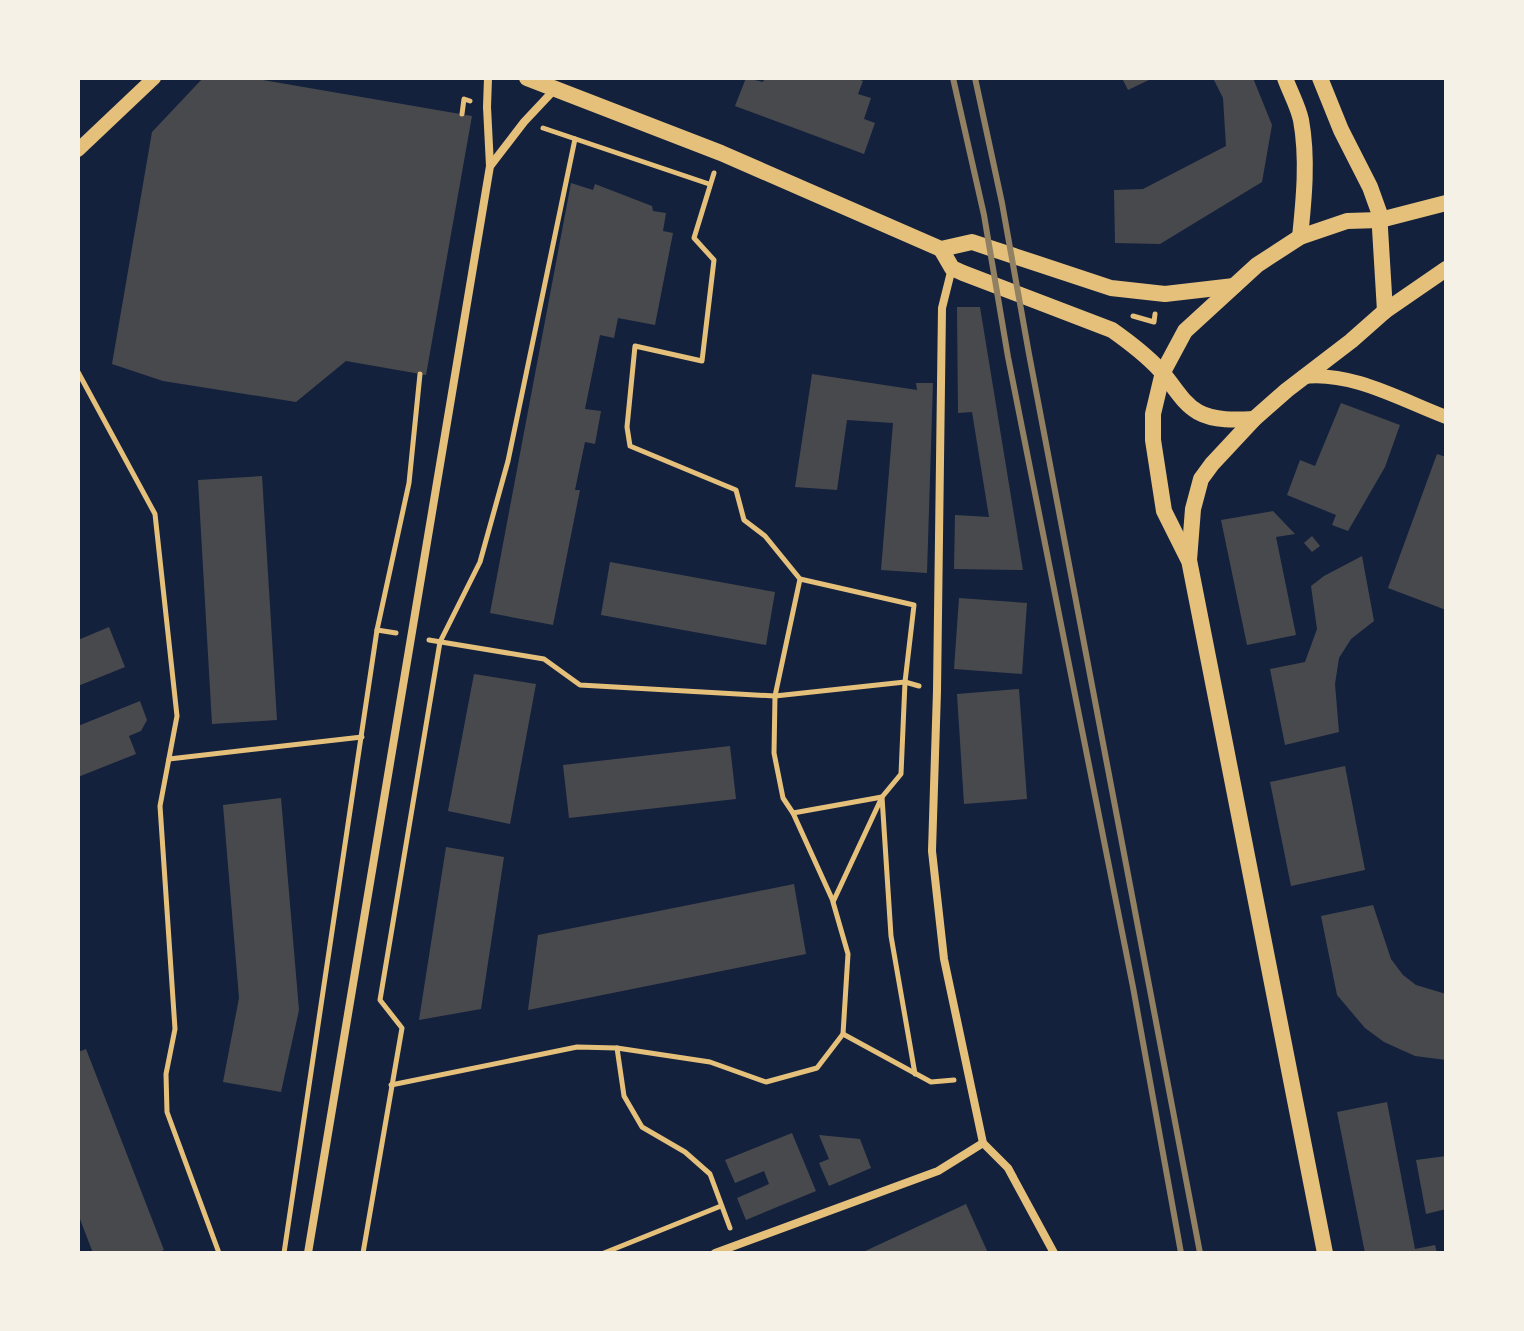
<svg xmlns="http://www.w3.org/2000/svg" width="1524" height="1331" viewBox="0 0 1524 1331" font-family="'Varela Round',sans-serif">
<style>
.building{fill:#48494c}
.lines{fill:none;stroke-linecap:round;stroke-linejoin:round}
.path{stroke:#e5c07b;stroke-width:5}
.minor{stroke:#e5c07b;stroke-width:8}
.tertiary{stroke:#e5c07b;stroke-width:14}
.secondary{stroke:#e5c07b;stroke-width:16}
.rail{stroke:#918062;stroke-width:6}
</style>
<rect width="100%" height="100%" fill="#14213d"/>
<g class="building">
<path d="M203,78h48l221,38 -46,259 -80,-14 -50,41 -133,-21 -51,-17 40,-232z"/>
<path d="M746,78l17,4 2,-4h90l8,3 -5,13 13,4 -7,21 11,4 -11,31 -129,-48z"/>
<path d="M1122,78h31l-25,12z"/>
<path d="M1213,78h40l19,47 -10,57 -102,62 -45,-1 -1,-53 29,-1 83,-43 -3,-48z"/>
<path d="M571,183l22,7 2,-6 57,22 1,5 13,2 -3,18 10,2 -18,92 -37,-7 -4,20 -14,-3 -15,74 16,2 -6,33 -10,-2 -10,48h5l-27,135 -63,-12z"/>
<path d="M957,307h23l43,263 -69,-1 1,-54 34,2 -17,-105 -14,1z"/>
<path d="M812,374l105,16 -1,-7h17l-6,190 -46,-3 12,-147 -46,-3 -10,70 -42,-3z"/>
<path d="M1341,403l59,22 -15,42 -37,64 -16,-6 4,-10 -49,-20 13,-35 15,6z"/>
<path d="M1437,454l9,3v153l-58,-22z"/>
<path d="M262,476l15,244 -65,4 -14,-244z"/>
<path d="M1273,511l22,23 -19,3 20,98 -49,10 -26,-125z"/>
<path d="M1312,536l8,10 -8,6 -8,-9z"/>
<path d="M1362,556l12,65 -23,18 -12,19 -4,26 4,48 -54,13 -15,-76 35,-7 12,-33 -6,-43 13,-10z"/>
<path d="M610,562l165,30 -9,53 -165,-30z"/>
<path d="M959,598l68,5 -5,71 -68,-5z"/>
<path d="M109,627l16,40 -47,19v-46z"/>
<path d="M474,674l62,10 -26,140 -62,-13z"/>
<path d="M1019,689l8,110 -63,5 -7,-110z"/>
<path d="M140,701l7,19 -6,11 -12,5 7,18 -58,23v-51z"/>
<path d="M730,746l6,53 -167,19 -6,-53z"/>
<path d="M1345,766l20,104 -74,16 -21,-104z"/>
<path d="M281,798l18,212 -18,82 -58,-10 16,-84 -16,-193z"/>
<path d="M446,847l58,10 -23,152 -62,11z"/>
<path d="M794,884l12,70 -278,56 10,-75z"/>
<path d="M1373,905l18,54 12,16 13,10 30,9v66l-31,-4 -31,-14 -19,-14 -28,-33 -16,-79z"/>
<path d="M86,1049l78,201 -9,3h-62l-15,-39v-162z"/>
<path d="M1387,1102l28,147 20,-4 2,8h-72l-28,-141z"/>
<path d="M792,1133l24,58 -70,29 -9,-22 32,-14 -5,-13 -29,12 -10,-23z"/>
<path d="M819,1135l41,4 11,29 -42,18 -10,-23 10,-4z"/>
<path d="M1446,1156v53l-20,5 -10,-54z"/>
<path d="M966,1204l22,49h-127z"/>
</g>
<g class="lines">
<g class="path">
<path d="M462,114l2,-15 6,2"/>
<path d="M543,128l166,56"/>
<path d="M714,173l-20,65 20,22 -12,101 -67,-15 -8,81 3,19 106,44 8,30 21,16 35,43 -25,117 -1,57 9,45 10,15 40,88"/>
<path d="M1133,316l21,6 1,-8"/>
<path d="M78,372l77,142 22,202 -17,90 15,223 -9,45 1,38 52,141"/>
<path d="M377,630l19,3"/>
<path d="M429,640l115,19 36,26 195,11 130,-14 14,4"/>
<path d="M169,759l193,-22"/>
<path d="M793,813l89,-16 9,139 24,138"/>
<path d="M843,1034l88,48 23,-2"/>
<path d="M617,1048l7,48 18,31 43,25 25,22 20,54"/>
<path d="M391,1085l186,-38 40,1 93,14 56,20 51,-14 26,-34 5,-80 -15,-52 49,-105 19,-23 4,-92 9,-77 -114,-26"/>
<path d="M284,1253l93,-623 32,-147 11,-109"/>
<path d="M363,1253l39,-225 -22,-28 60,-358 40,-80 28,-101 67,-322"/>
<path d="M604,1253l117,-47"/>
</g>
<g class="minor">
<path d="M491,165l33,-43 31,-33"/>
<path d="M952,268l-10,40 -5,383 -5,160 12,108 39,184 25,25 46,85"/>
<path d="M308,1253l182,-1087 -3,-59 1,-29"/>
<path d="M715,1253l223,-82 45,-28"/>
</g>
<g class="tertiary">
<path d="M78,150l76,-72"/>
<path d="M1303,377c49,-6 98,23 143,40"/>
</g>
<g class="secondary">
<path d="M527,78l194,75 220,96 31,-7 139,46 54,6 69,-8"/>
<path d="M1285,78c5,14 13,28 16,42 7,38 3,79 -1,117"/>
<path d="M1320,78l21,52 29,57 9,25 6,99"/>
<path d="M941,249l11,19 11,5 149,57c17,12 34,25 48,40 13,14 21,32 38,42 16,9 38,8 56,7"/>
<path d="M1188,559l-24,-48 -11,-71v-26l10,-42 22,-41 72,-66 43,-28 47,-16 33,-1 66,-17"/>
<path d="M1325,1253l-136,-693 4,-51 8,-30 11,-15 42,-45 33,-29 64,-49 34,-30 61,-42"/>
</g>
<g class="rail">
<path d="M953,78l31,137 24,142 125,630 48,266"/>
<path d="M975,78l27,125 27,151 171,899"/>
</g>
</g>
<rect width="1524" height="1331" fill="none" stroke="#f6f1e7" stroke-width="160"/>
</svg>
